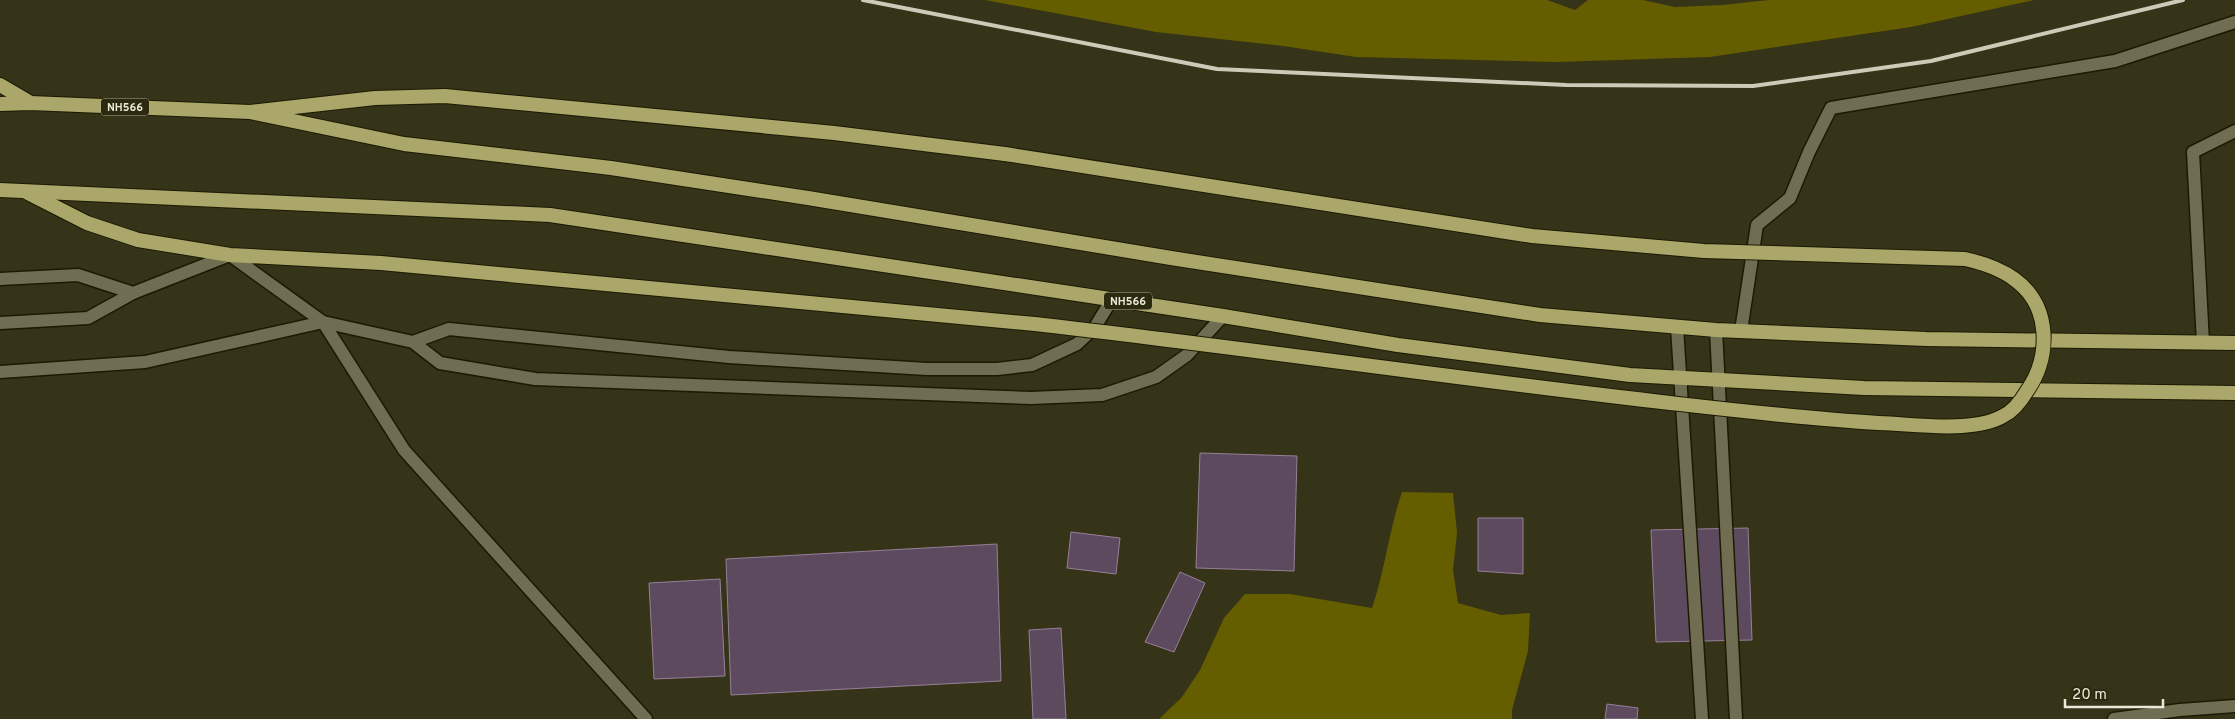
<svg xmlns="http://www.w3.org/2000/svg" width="2235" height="719" viewBox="0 0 2235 719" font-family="Overpass,sans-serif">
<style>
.green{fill:#655e00}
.building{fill:#5e4a5f;stroke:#968097}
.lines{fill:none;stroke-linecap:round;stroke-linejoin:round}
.service-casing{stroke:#1c1a02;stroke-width:15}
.minor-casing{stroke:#1c1a02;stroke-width:15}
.trunk-casing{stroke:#1c1a02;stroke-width:16}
.service{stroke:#706e52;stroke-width:12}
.minor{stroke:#706e52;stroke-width:12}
.trunk{stroke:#aba76a;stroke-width:14}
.rail{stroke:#cccbb9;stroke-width:4}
.trunk-bridge-casing{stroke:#1c1a02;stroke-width:16;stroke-linecap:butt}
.trunk-bridge{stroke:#aba76a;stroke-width:14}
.labels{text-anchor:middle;stroke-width:4;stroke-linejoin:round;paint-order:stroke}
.shield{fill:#2b290e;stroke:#b1af9c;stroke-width:1}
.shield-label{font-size:11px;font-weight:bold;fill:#eae9d9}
</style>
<rect width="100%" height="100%" fill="#353318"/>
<g class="green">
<path d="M985,0h562l28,10 13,-10h55l32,7 47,-2 47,-5h265l-123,27 -201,30 -154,5 -200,-5 -73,-11 -127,-14z"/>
<path d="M1402,492l51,1 4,40 -4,37 5,33 43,12 29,-2 -2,38 -16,59v9h-353l23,-22 18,-27 24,-52 21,-24h45l82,14c13,-38 17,-78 30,-116z"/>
</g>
<g class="building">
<path d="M1200,453l97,3 -3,115 -98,-3z"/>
<path d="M1478,518h45v56l-45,-3z"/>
<path d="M1748,528l4,112 -96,2 -5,-112z"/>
<path d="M1071,532l49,6 -4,36 -49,-6z"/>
<path d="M997,544l4,137 -270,14 -5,-136z"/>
<path d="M1180,572l25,11 -31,69 -29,-10z"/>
<path d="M720,579l5,97 -71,3 -5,-96z"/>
<path d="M1061,628l5,91h-33l-4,-89z"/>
<path d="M1607,704l31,4 -1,11h-32z"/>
</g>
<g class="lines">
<defs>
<g id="service">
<path d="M0,323l88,-5 45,-25"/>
<path d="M1677,327l25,392"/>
<path d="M1716,330l20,389"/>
<path d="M0,372l145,-10 178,-40 81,128 242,269"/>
<path d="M2114,719l66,-9 55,-4"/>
</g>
<g id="minor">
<path d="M0,279l78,-4 55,18 97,-38 93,67 90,20 27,21 95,16 496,19 71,-3 54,-18 31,-22 36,-39"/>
<path d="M1741,331l16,-106 33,-27 19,-46 22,-44 284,-47 120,-39"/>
<path d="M413,342l36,-13 280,28 198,12h70l35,-4 45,-21 18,-17 17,-28"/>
<path d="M2203,343l-10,-191 42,-21"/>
</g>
<g id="trunk">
<path d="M0,85l29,17"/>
<path d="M0,104l30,-1 220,9 125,-14 70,-2 389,37 171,21"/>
<path d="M250,112l154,32 207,24 197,30 363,60 369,57 176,15 210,9 309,4"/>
<path d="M0,190l550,25 673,101 175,29 232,30 234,13 371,5"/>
<path d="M28,193l59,30 51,17 92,15 151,8 654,61"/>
</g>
</defs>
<use href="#service" class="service-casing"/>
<use href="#minor" class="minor-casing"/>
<use href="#trunk" class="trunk-casing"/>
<use href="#service" class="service"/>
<use href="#minor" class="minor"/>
<use href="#trunk" class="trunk"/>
<path class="rail" d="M863,0l354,69 349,16 187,1 178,-25 252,-61"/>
<defs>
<path id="trunk-bridge" d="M1005,154l527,82 172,15 261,8c18,4 34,9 49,20 37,26 37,77 13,112 -6,10 -13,20 -24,25 -12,7 -27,9 -41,10 -27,2 -56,-2 -83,-3 -70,-4 -139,-12 -209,-20 -212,-24 -423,-55 -635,-79"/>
</defs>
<use href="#trunk-bridge" class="trunk-bridge-casing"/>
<use href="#trunk-bridge" class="trunk-bridge"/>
</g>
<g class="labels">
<g class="shield">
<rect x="101" y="98.5" width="48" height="17" rx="4"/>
<rect x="1104" y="292.5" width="48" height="17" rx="4"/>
</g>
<g class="shield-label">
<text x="125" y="111">NH566</text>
<text x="1128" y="305">NH566</text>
</g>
</g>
<path d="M2065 699v8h98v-8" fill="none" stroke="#eae9d9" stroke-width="2.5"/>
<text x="2072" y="699" font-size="15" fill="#eae9d9" stroke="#2b290e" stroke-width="4" paint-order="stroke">20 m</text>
</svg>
